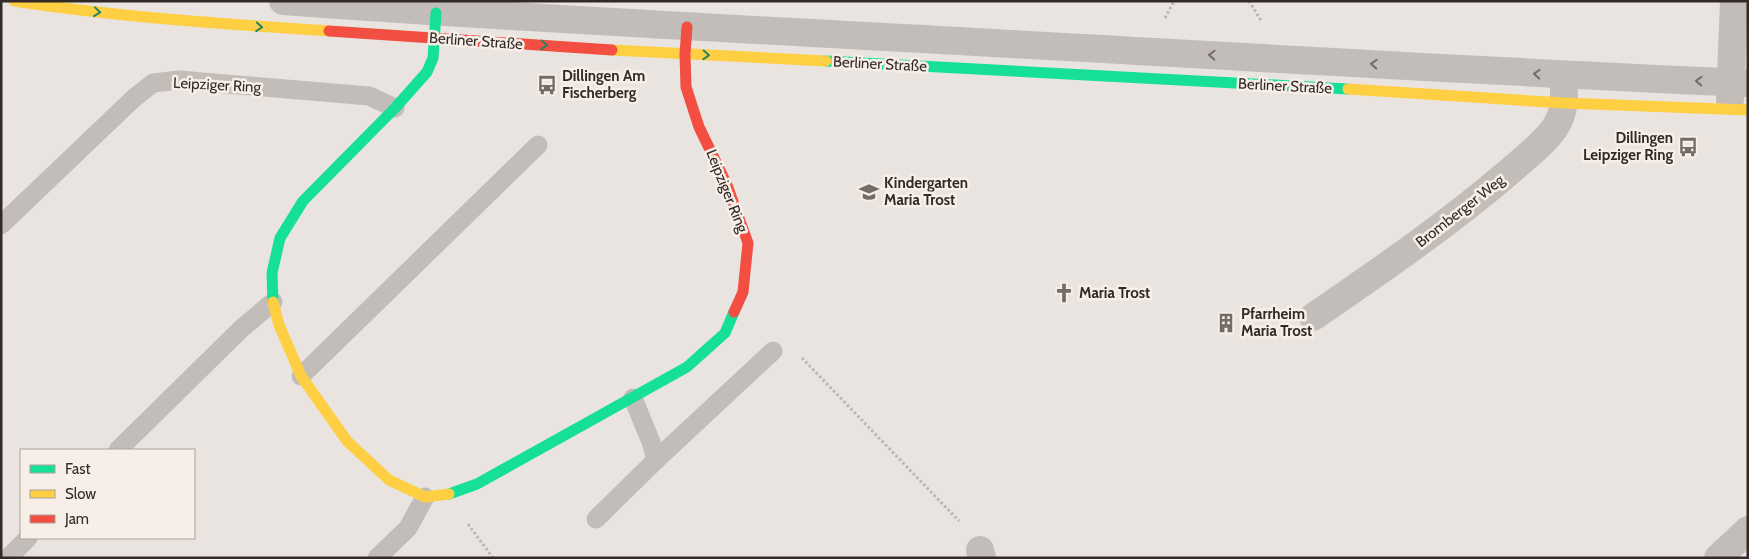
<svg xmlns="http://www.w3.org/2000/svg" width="1749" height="559" viewBox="0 0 1749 559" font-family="Cabin,sans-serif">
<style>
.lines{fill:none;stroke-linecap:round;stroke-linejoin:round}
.path{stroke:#bcb5b1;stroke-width:3;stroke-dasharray:2.5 2.5;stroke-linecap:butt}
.lane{stroke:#c3bdb9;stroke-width:19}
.street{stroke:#c3bdb9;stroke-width:28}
.fast{stroke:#16e098;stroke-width:11}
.slow{stroke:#ffcf43;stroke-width:11}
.jam{stroke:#f24e42;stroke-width:11}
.oneway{stroke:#248560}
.oneway2{stroke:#746c69}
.labels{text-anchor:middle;stroke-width:5;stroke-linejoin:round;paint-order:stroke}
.street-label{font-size:15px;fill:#332a28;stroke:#f7eee7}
.poi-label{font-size:15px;font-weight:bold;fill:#332a28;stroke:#f7eee7;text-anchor:start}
</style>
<rect width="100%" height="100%" fill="#eae4e0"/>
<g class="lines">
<g class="path">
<path d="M1249,1l13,21"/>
<path d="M1165,18l9,-17"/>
<path d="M802,358l157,163"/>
<path d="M468,524l25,34"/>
</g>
<g class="lane">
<path d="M1,225l133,-127 19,-15 26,-3 190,16 26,12"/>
<path d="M301,376l237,-231"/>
<path d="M633,398l18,44 5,18"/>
<path d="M118,450l123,-121 32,-27"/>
<path d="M596,519l60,-59 117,-109"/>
<path d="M8,558l20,-20"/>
<path d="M377,558l31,-30 17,-31"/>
</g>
<g class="street">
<path d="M283,1c230,17 461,28 692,41 257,14 515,30 773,41"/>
<path d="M1730,100l4,-99"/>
<path d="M1313,317c67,-46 134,-92 196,-145 14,-13 39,-31 48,-48 8,-13 7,-30 7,-45"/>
<path d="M980,550l2,8"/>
<path d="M1718,558l30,-28"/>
</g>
<g class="fast">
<path d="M826,61l522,28"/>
<path d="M273,302l-1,-29 8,-35 23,-37 92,-93 32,-36 6,-14 3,-45"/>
<path d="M449,494l28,-10 210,-117 38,-34 9,-21"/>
</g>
<g class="slow">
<path d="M14,1c104,16 210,23 315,30"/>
<path d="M612,50l214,11"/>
<path d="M1348,89l216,14 184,7"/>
<path d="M273,302l6,23 22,51 46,65 42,39 36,17 24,-3"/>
</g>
<g class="jam">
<path d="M687,27l-2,27 1,33 13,40 28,58 21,58 -5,49 -9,20"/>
<path d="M329,31l283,19"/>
</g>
</g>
<defs><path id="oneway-chevron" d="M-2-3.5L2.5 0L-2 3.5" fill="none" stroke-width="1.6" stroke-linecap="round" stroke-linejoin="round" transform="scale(1.25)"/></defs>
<g class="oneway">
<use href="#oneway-chevron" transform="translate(97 12) rotate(6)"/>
<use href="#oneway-chevron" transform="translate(259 27) rotate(4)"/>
<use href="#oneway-chevron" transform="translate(544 45) rotate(4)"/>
<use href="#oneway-chevron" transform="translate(706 55) rotate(3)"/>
</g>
<g class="oneway2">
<use href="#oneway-chevron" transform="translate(1212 55) rotate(-177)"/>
<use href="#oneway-chevron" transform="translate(1374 64) rotate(-177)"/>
<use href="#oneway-chevron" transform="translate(1537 74) rotate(-177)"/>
<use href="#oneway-chevron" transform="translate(1699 81) rotate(-178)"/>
</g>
<defs>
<symbol id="bus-bare" viewBox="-9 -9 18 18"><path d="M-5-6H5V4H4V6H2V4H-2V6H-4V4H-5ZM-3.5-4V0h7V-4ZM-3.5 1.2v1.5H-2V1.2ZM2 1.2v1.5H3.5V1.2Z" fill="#736b68" stroke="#f7eee7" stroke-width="2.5" paint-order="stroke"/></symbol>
<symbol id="school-bare" viewBox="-9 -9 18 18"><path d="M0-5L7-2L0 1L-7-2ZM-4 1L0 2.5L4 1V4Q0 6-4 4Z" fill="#736b68" stroke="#f7eee7" stroke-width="2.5" paint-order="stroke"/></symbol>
<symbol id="church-bare" viewBox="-9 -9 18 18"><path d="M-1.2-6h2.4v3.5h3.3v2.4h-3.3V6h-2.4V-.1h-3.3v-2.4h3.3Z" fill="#736b68" stroke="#f7eee7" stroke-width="2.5" paint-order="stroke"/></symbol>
<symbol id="building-bare" viewBox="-9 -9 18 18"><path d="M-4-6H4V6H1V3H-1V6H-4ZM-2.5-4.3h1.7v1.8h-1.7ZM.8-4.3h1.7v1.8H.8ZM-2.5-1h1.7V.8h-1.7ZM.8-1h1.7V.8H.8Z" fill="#736b68" stroke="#f7eee7" stroke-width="2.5" paint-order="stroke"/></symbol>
</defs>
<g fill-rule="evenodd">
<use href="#bus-bare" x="533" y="71" width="28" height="28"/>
<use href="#bus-bare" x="1674" y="133" width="28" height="28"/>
<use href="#school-bare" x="855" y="178" width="28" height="28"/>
<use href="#church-bare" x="1050" y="279" width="28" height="28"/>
<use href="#building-bare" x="1212" y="309" width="28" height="28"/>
</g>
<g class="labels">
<g class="street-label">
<text transform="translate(476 41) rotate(4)" y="5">Berliner Straße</text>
<text transform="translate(880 64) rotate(3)" y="5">Berliner Straße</text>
<text transform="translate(217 85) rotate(3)" y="5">Leipziger Ring</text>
<text transform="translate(1285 86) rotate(3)" y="5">Berliner Straße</text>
<text transform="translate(727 191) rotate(68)" y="5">Leipziger Ring</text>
<text transform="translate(1460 211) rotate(-38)" y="5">Bromberger Weg</text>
</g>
<g class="poi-label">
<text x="562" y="81">Dillingen Am<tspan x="562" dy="17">Fischerberg</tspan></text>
<text x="1673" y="143" text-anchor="end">Dillingen<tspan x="1673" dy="17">Leipziger Ring</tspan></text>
<text x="884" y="188">Kindergarten<tspan x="884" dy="17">Maria Trost</tspan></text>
<text x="1079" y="298">Maria Trost</text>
<text x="1241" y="319">Pfarrheim<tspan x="1241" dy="17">Maria Trost</tspan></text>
</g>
</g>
<rect width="1749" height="559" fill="none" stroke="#332a28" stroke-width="5"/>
<rect x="20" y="449" width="175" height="90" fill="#f7eee7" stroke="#a9a09b"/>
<rect x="30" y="465" width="25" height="8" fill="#16e098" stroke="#a9a09b"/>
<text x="65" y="474" font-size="15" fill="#332a28">Fast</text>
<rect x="30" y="490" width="25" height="8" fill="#ffcf43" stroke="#a9a09b"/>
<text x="65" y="499" font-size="15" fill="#332a28">Slow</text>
<rect x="30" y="515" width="25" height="8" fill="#f24e42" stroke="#a9a09b"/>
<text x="65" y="524" font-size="15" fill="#332a28">Jam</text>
</svg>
